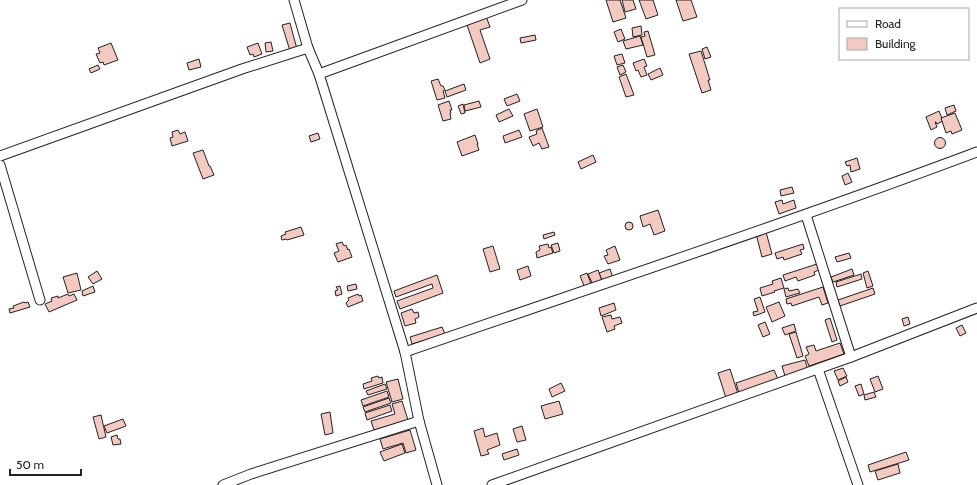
<svg xmlns="http://www.w3.org/2000/svg" width="977" height="485" viewBox="0 0 977 485" font-family="Cabin,sans-serif">
<style>
.building{fill:#f3c9c0;stroke:#222}
.lines{fill:none;stroke-linecap:round;stroke-linejoin:round}
.street-casing{stroke:#222;stroke-width:11}
.street{stroke:#fff;stroke-width:9}
</style>
<rect width="100%" height="100%" fill="#fff"/>
<g class="building">
<path d="M606,0h14l6,18 -13,4z"/>
<path d="M622,0h11l3,9 -11,3z"/>
<path d="M639,0h14l5,15 -12,4z"/>
<path d="M676,0h15l6,17 -14,4z"/>
<path d="M486,16l4,11 -10,3 10,29 -10,4 -14,-41z"/>
<path d="M290,23l7,26 -7,2 -8,-26z"/>
<path d="M641,26l1,9 -9,2 -1,-9z"/>
<path d="M621,29l4,10 -7,3 -4,-10z"/>
<path d="M648,31l7,24 -8,2 -6,-20 4,-1 -1,-4z"/>
<path d="M535,35l1,5 -15,3 -1,-5z"/>
<path d="M640,36l3,9 -17,4 -3,-8z"/>
<path d="M271,42l2,9 -7,1 -1,-9z"/>
<path d="M111,43l7,17 -14,5 -1,-3 -3,1 -4,-9 4,-1 -2,-5z"/>
<path d="M258,43l4,11 -8,3 -1,-3 -3,1 -3,-8z"/>
<path d="M707,47l4,10 -6,2 -3,-10z"/>
<path d="M701,51l9,29h-2l3,10 -9,3 -13,-39z"/>
<path d="M622,54l3,9 -8,2 -3,-9z"/>
<path d="M199,59l2,8 -12,3 -2,-7z"/>
<path d="M644,59l3,7 -3,1 3,8 -6,2 -3,-7 -2,1 -3,-8z"/>
<path d="M98,65l2,4 -9,4 -2,-4z"/>
<path d="M623,65l3,7 -6,3 -3,-8z"/>
<path d="M660,68l3,7 -12,5 -3,-6z"/>
<path d="M626,74l8,21 -8,2 -7,-20z"/>
<path d="M438,79l3,7h2l2,4 -2,1 2,7 -8,2 -6,-19z"/>
<path d="M464,84l2,6 -19,7 -2,-6z"/>
<path d="M517,94l3,7 -13,5 -3,-7z"/>
<path d="M449,101l3,9h-2l1,3h-1l1,6 -8,2 -5,-16z"/>
<path d="M479,101l2,6 -16,4 -1,-6z"/>
<path d="M463,104l2,9 -4,1 -3,-8z"/>
<path d="M954,105l2,6 -9,4 -2,-7z"/>
<path d="M509,109l4,7 -14,6 -3,-7z"/>
<path d="M537,109l6,18 -13,4 -6,-17z"/>
<path d="M939,111l4,10 -6,3 -1,-2h-1l2,5 -6,3 -5,-13z"/>
<path d="M955,113l7,17 -10,4 -1,-3 -5,2 -5,-15z"/>
<path d="M542,128l7,19 -7,2 -3,-6 -6,3 -4,-9 8,-3 -1,-3z"/>
<path d="M178,130l2,4 5,-2 3,9 -16,5 -2,-8 3,-1 -1,-5z"/>
<path d="M519,130l3,7 -17,6 -2,-7z"/>
<path d="M318,133l2,6 -9,3 -2,-6z"/>
<path d="M475,135l3,9h-1l2,6 -17,6 -5,-14z"/>
<circle cx="940" cy="143" r="5.5"/>
<path d="M203,150l6,16h1l4,9 -11,4 -10,-26z"/>
<path d="M593,155l3,7 -15,7 -3,-7z"/>
<path d="M857,158l3,11 -9,3 -1,-7 -3,1 -2,-4z"/>
<path d="M848,173l4,9 -7,3 -3,-9z"/>
<path d="M792,187l2,6 -13,3 -1,-6z"/>
<path d="M782,200l1,4 11,-4 2,8 -17,6 -4,-12z"/>
<path d="M658,210l7,21 -11,4 -4,-11 -7,3 -3,-11z"/>
<circle cx="629" cy="226" r="4"/>
<path d="M301,227l3,8 -17,5 -1,-1 -4,1 -1,-4 5,-2 -1,-2z"/>
<path d="M554,232l1,3 -11,4 -1,-4z"/>
<path d="M766,232l6,22 -10,3 -6,-23z"/>
<path d="M342,242l2,4 2,-1 2,5 1,-1 3,8 -14,5 -4,-9 5,-2 -3,-7z"/>
<path d="M558,243l2,8 -6,2 -3,-8z"/>
<path d="M548,244l1,4 2,-1 2,6 -16,5 -1,-6 4,-2 -1,-4z"/>
<path d="M803,244l1,5 -4,1 2,4 -18,6 -1,-3 -6,2 -2,-6z"/>
<path d="M493,246l7,23 -10,3 -7,-23z"/>
<path d="M615,246l5,14 -12,4 -4,-8 4,-1 -2,-5z"/>
<path d="M849,253l2,5 -14,4 -2,-5z"/>
<path d="M817,264l2,6 -5,2 1,3 -17,6 -2,-4 -11,4 -2,-6z"/>
<path d="M528,266l3,10 -11,4 -3,-10z"/>
<path d="M610,269l3,9 -10,4 -4,-9z"/>
<path d="M852,269l2,6 -21,7 -2,-5z"/>
<path d="M598,270l4,11 -9,4 -5,-11z"/>
<path d="M97,271l5,8 -9,5 -5,-7z"/>
<path d="M868,271l5,15 -6,2 -4,-15z"/>
<path d="M77,273l4,17 -13,3 -5,-16z"/>
<path d="M587,273l5,13 -7,2 -5,-12z"/>
<path d="M861,274l1,5 -25,8 -1,-5z"/>
<path d="M437,275l6,18 -43,16 -3,-8 36,-13 -1,-4 -36,13 -2,-6z"/>
<path d="M781,278l3,10 -10,3 1,1 -13,4 -2,-8 13,-4 -1,-3z"/>
<path d="M356,284l1,5 -9,2 -1,-5z"/>
<path d="M93,286l2,6 -12,4 -1,-5z"/>
<path d="M340,286l2,8 -6,2 -1,-5 3,-1 -2,-3z"/>
<path d="M823,287l5,16 -6,2 -3,-8 -27,9 -1,-3 -4,1 -1,-5z"/>
<path d="M788,288l1,3 9,-2 2,4 -14,4 -2,-8z"/>
<path d="M873,288l2,6 -35,12 -2,-6z"/>
<path d="M68,294l1,2 5,-2 3,6 -28,12 -4,-8 7,-3 -1,-3 7,-2v2z"/>
<path d="M358,294l1,2 2,-1 2,6 -15,6 -2,-4 3,-3 -1,-2z"/>
<path d="M760,297l5,15 -11,4 -1,-4 5,-1 -4,-12z"/>
<path d="M24,302l1,1 3,-1 2,5 -20,6 -1,-4 5,-1 -1,-2z"/>
<path d="M779,302l6,14 -13,6 -6,-15z"/>
<path d="M614,303l2,7 -15,6 -2,-8z"/>
<path d="M412,309l2,4 4,-1 1,5 -4,2 1,4 -11,3 -4,-13z"/>
<path d="M611,315l1,4 8,-2 2,6 -8,3 1,3 -8,3 -5,-15z"/>
<path d="M908,317l2,7 -6,2 -2,-7z"/>
<path d="M830,318l7,22 -5,2 -7,-22z"/>
<path d="M765,322l5,12 -7,3 -5,-12z"/>
<path d="M794,324l2,7 -11,4 -3,-7z"/>
<path d="M962,325l4,8 -6,3 -4,-8z"/>
<path d="M442,327l3,7 -33,10 -2,-7z"/>
<path d="M796,332l7,24 -6,2 -8,-24z"/>
<path d="M840,343l4,11 -35,12 -4,-10 4,-2 -3,-7 8,-2 2,6z"/>
<path d="M805,360l3,10 -23,6 -3,-10z"/>
<path d="M843,368l4,8 -9,4 -4,-9z"/>
<path d="M730,369l8,25 -12,4 -8,-25z"/>
<path d="M774,370l4,9 -39,14 -3,-10z"/>
<path d="M378,376l1,2 3,-1 1,6 -19,6 -1,-5 9,-3 -1,-3z"/>
<path d="M878,376l5,13 -8,3 -5,-13z"/>
<path d="M846,377l2,5 -8,4 -2,-5z"/>
<path d="M398,379l5,20 -11,3 -6,-20z"/>
<path d="M561,383l4,8 -13,6 -3,-8z"/>
<path d="M385,384l2,5 -19,6 -2,-4z"/>
<path d="M861,384l3,10 -5,2 -4,-10z"/>
<path d="M387,391l2,6 -26,9 -2,-6z"/>
<path d="M874,392l2,5 -11,3 -1,-5z"/>
<path d="M389,398l2,5 -26,9 -2,-5z"/>
<path d="M402,401l6,19 -34,10 -3,-9 24,-7 -3,-10z"/>
<path d="M559,401l4,13 -18,5 -4,-13z"/>
<path d="M390,405l2,6 -25,9 -2,-7z"/>
<path d="M330,412l3,21 -8,2 -4,-21z"/>
<path d="M101,415l5,22 -7,2 -6,-22z"/>
<path d="M123,419l3,7 -19,7 -3,-7z"/>
<path d="M522,426l4,14 -9,2 -4,-13z"/>
<path d="M483,428l2,9 12,-4 3,12 -13,5 2,4 -8,2 -7,-25z"/>
<path d="M410,430l6,20 -10,3 -3,-10 -20,6 -3,-10z"/>
<path d="M117,435l1,4h2l1,5 -8,1 -2,-8z"/>
<path d="M402,444l3,9 -21,8 -4,-9z"/>
<path d="M517,449l2,6 -15,5 -2,-6z"/>
<path d="M906,452l3,8 -39,12 -2,-7z"/>
<path d="M898,464l2,9 -22,7 -3,-9z"/>
</g>
<g class="lines">
<defs>
<g id="street">
<path d="M294,0l14,48 11,26 86,278 14,69 18,64"/>
<path d="M319,74l203,-74"/>
<path d="M0,156l242,-87 66,-21"/>
<path d="M0,165l40,135"/>
<path d="M806,215l45,142"/>
<path d="M405,352c191,-66 383,-129 572,-200"/>
<path d="M818,369l40,116"/>
<path d="M223,485l28,-11 168,-53"/>
<path d="M492,485l359,-128 126,-49"/>
</g>
</defs>
<use href="#street" class="street-casing"/>
<use href="#street" class="street"/>
</g>
<rect x="839" y="8" width="130" height="52" fill="#ffffff" stroke="#a7a7a7"/>
<rect x="847" y="21" width="20" height="6" fill="#ffffff" stroke="#a7a7a7"/>
<text x="875" y="28" font-size="12" fill="#222222">Road</text>
<rect x="847" y="38" width="20" height="12" fill="#f3c9c0" stroke="#a7a7a7"/>
<text x="875" y="48" font-size="12" fill="#222222">Building</text>
<path d="M10 469v6h71v-6" fill="none" stroke="#222222" stroke-width="2"/>
<text x="16" y="469" font-size="12" fill="#222222" stroke="#ffffff" stroke-width="3" paint-order="stroke">50 m</text>
</svg>
